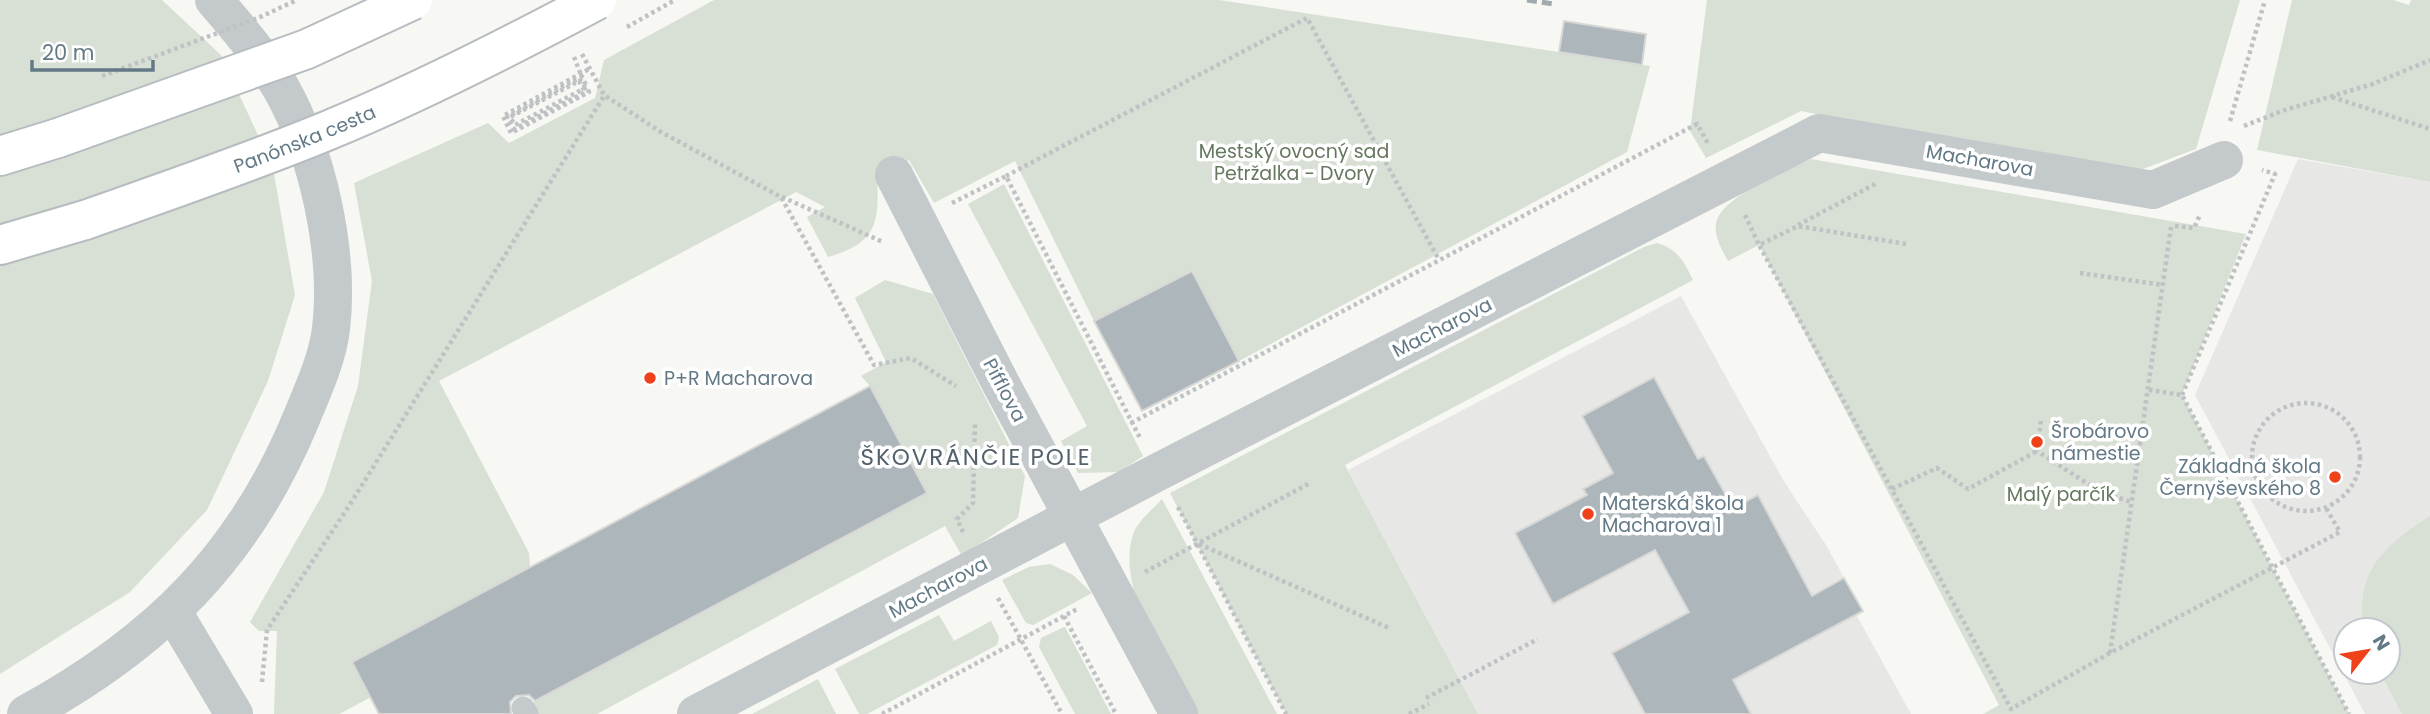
<svg xmlns="http://www.w3.org/2000/svg" width="2430" height="714" viewBox="0 0 2430 714" font-family="Poppins,sans-serif">
<style>
.built{fill:#e7e8e6;fill-rule:evenodd}
.green{fill:#d8dfd4}
.building{fill:#acb6bb;stroke:#d8d8d6;stroke-width:2}
.lines{fill:none;stroke-linecap:round;stroke-linejoin:round}
.secondary-casing{stroke:#b6bcc0;stroke-width:42}
.path{stroke:#bfc2c4;stroke-width:4.5;stroke-dasharray:3.5 3.5;stroke-linecap:butt}
.service{stroke:#c4c9cb;stroke-width:23}
.minor{stroke:#c4c9cb;stroke-width:38}
.tertiary{stroke:#c4c9cb;stroke-width:38}
.secondary{stroke:#fff;stroke-width:38}
.rail{stroke:#a2aaaf;stroke-width:5;stroke-dasharray:10 5;stroke-linecap:butt}
.secondary-bridge-casing{stroke:#b6bcc0;stroke-width:42;stroke-linecap:butt}
.path-bridge{stroke:#bfc2c4;stroke-width:4.5;stroke-dasharray:3.5 3.5;stroke-linecap:butt}
.secondary-bridge{stroke:#fff;stroke-width:38}
.poi-dot{fill:#ef421b;stroke:#fff;stroke-width:2.5}
.labels{text-anchor:middle;stroke-width:7;stroke-linejoin:round;paint-order:stroke}
.street-label{font-size:19px;fill:#637986;stroke:#fff}
.park-label{font-size:19px;fill:#65785f;stroke:#fff}
.poi-label{font-size:19px;fill:#637986;stroke:#fff;text-anchor:start}
.quarter-label{font-size:23px;letter-spacing:2px;fill:#52616b;stroke:#fff}
</style>
<rect width="100%" height="100%" fill="#f7f7f3"/>
<g class="built">
<path d="M2298,159l132,23v532h-65l-170,-319zM2346,630h42v42h-42z"/>
<path d="M1681,296l104,187 41,62 37,67 -6,4 54,98h-433l-130,-244z"/>
</g>
<g class="green">
<path d="M0,0h162l59,55 52,113 22,127 -27,86 -61,129 -77,82 -130,82z"/>
<path d="M714,0h505l431,66 -23,86 -388,209 -47,-90 -98,50 -79,-160 -81,42 -25,-43 -32,18c3,46 -2,66 -49,79l-21,-40 18,-10 -29,-15 -357,189 90,172 1,14 -178,95 19,35 -32,17h-65l3,-83h-18l-9,-9 74,-130 34,-106 14,-105 -18,-98 134,-60 21,20 86,-45 9,-38z"/>
<path d="M1707,0h533l-44,149 -72,27 -323,-65 -95,47 -16,-27z"/>
<path d="M2292,0h101l16,5 2,-5h19v182l-173,-32z"/>
<path d="M1811,159l435,75 -64,161 167,319h-366l16,-9 -240,-460 -31,16c-6,-11 -16,-28 -11,-41 9,-25 70,-49 94,-61z"/>
<path d="M1004,184l139,272 -24,16 -41,1 -17,-32 26,-15 -119,-222z"/>
<path d="M1657,243c21,6 27,19 36,37l-348,185 133,249h-192l-116,-221 474,-246z"/>
<path d="M885,280l48,14 92,182 -7,42 -56,38 -17,-30 -348,188h-85l414,-221 -56,-107 -9,-10 25,-14 -31,-64z"/>
<path d="M1162,499l115,215h-82c-26,-48 -82,-126 -61,-182 5,-12 19,-23 28,-33z"/>
<path d="M2430,516v198h-28l-22,-42h8v-42h-24c-10,-59 21,-85 66,-114z"/>
<path d="M1050,564l23,11 19,18 -59,32 -7,-2 -24,-43 27,-13z"/>
<path d="M939,615l15,26 37,-20 8,16 -2,8 -130,69h-8l-24,-45z"/>
<path d="M1064,627h1l46,87h-36l-36,-67 2,-9z"/>
<path d="M818,679l18,35h-84z"/>
</g>
<g class="building">
<path d="M1564,21l82,13 -4,31 -83,-13z"/>
<path d="M1192,271l47,90 -97,50 -48,-90z"/>
<path d="M1654,377l44,82 6,-3 29,52 25,-13 54,101 32,-18 19,33 -130,69 18,34h-106l-33,-61 77,-41 -34,-62 -102,54 -38,-71 72,-38 -4,-6 30,-16 -31,-57z"/>
<path d="M870,386l57,107 -392,208 -6,-6 -13,1 -6,6 1,12h-132l-27,-52z"/>
</g>
<g class="lines">
<defs>
<g id="secondary">
<path d="M0,156l58,-18"/>
<path d="M0,245l85,-25"/>
</g>
</defs>
<use href="#secondary" class="secondary-casing"/>
<g class="path">
<path d="M582,54l22,41 57,37 120,65 93,168 37,-7 45,28"/>
<path d="M581,75l6,12 -72,38 -5,-8 69,-36 6,11 -71,37 -7,-12 72,-39 10,14 -78,41 -8,-17 86,-47"/>
<path d="M2332,97l98,32"/>
<path d="M2230,121l35,-121"/>
<path d="M2244,126l38,-15 91,-27 57,-24"/>
<path d="M1006,176l301,-158 132,242"/>
<path d="M782,197l101,45"/>
<path d="M952,203l54,-27 134,262"/>
<path d="M1745,215l14,30"/>
<path d="M1798,225l79,-42"/>
<path d="M2175,226l19,2 6,-13"/>
<path d="M1906,244l-108,-18 -39,19 252,464 99,-56 230,-121 -14,-24"/>
<path d="M2080,273l83,12"/>
<path d="M2149,390l33,5 167,319"/>
<path d="M2182,395l93,-221 -13,-4"/>
<circle cx="2306" cy="457" r="54"/>
<path d="M2041,421l-4,30 65,42 30,9"/>
<path d="M1131,423l566,-299 12,21"/>
<path d="M1892,489l45,-21 31,21 69,-38"/>
<path d="M1178,507l108,207"/>
<path d="M963,532l-6,-13 16,-16 2,-81"/>
<path d="M1199,544l190,84"/>
<path d="M1145,572l165,-89"/>
<path d="M998,598l64,116"/>
<path d="M1064,616l52,98"/>
<path d="M2110,653l61,-426"/>
<path d="M262,682l5,-52 82,-124 255,-410"/>
<path d="M1426,698l112,-59"/>
<path d="M882,714l197,-106"/>
<path d="M1409,714l20,-10"/>
</g>
<path class="service" d="M523,708l4,6"/>
<g class="minor">
<path d="M894,175l107,209 178,330"/>
<path d="M173,612l61,102"/>
<path d="M696,714l462,-242 661,-339 334,57 71,-30"/>
</g>
<path class="tertiary" d="M26,714c130,-71 218,-157 275,-295 12,-29 26,-59 30,-90 9,-75 -13,-175 -50,-241 -19,-32 -43,-60 -67,-88"/>
<use href="#secondary" class="secondary"/>
<path class="rail" d="M1527,0l27,4"/>
<defs>
<g id="secondary-bridge">
<path d="M58,138l249,-89 106,-49"/>
<path id="s1" d="M85,220c82,-29 164,-57 244,-90 92,-38 180,-83 268,-130"/>
</g>
</defs>
<use href="#secondary-bridge" class="secondary-bridge-casing"/>
<g class="path-bridge">
<path d="M627,27l48,-27"/>
<path d="M574,57l7,18"/>
<path d="M102,76l156,-58 39,-18"/>
</g>
<use href="#secondary-bridge" class="secondary-bridge"/>
</g>
<g class="poi-dot">
<circle cx="650" cy="378" r="7"/>
<circle cx="2037" cy="442" r="7"/>
<circle cx="2335" cy="477" r="7"/>
<circle cx="1588" cy="514" r="7"/>
</g>
<g class="labels">
<g class="street-label">
<text dy="7" stroke="none"><textPath href="#s1" startOffset="234">Panónska cesta</textPath></text>
<text transform="translate(1980 160) rotate(10)" y="7">Macharova</text>
<text transform="translate(1442 327) rotate(-27)" y="7">Macharova</text>
<text transform="translate(1005 390) rotate(62)" y="7">Pifflova</text>
<text transform="translate(938 587) rotate(-28)" y="7">Macharova</text>
</g>
<g class="park-label">
<text x="1294" y="158">Mestský ovocný sad<tspan x="1294" dy="22">Petržalka - Dvory</tspan></text>
<text x="2061" y="501">Malý parčík</text>
</g>
<g class="poi-label">
<text x="664" y="385">P+R Macharova</text>
<text x="2051" y="438">Šrobárovo<tspan x="2051" dy="22">námestie</tspan></text>
<text x="2321" y="473" text-anchor="end">Základná škola<tspan x="2321" dy="22">Černyševského 8</tspan></text>
<text x="1602" y="510">Materská škola<tspan x="1602" dy="22">Macharova 1</tspan></text>
</g>
<g class="quarter-label">
<text x="976" y="465">ŠKOVRÁNČIE POLE</text>
</g>
</g>
<g transform="translate(2367 651) rotate(59)"><circle r="33" fill="#ffffff" stroke="#c1c9cf" stroke-width="2"/>
<path d="M0-5L12 26L0 18L-12 26Z" fill="#ef421b"/>
<text y="-10" font-size="19" font-weight="bold" text-anchor="middle" fill="#637986">N</text>
</g>
<path d="M32 60v10h121v-10" fill="none" stroke="#637986" stroke-width="3.5"/>
<text x="42" y="60" font-size="21" fill="#637986" stroke="#ffffff" stroke-width="5" paint-order="stroke">20 m</text>
</svg>
